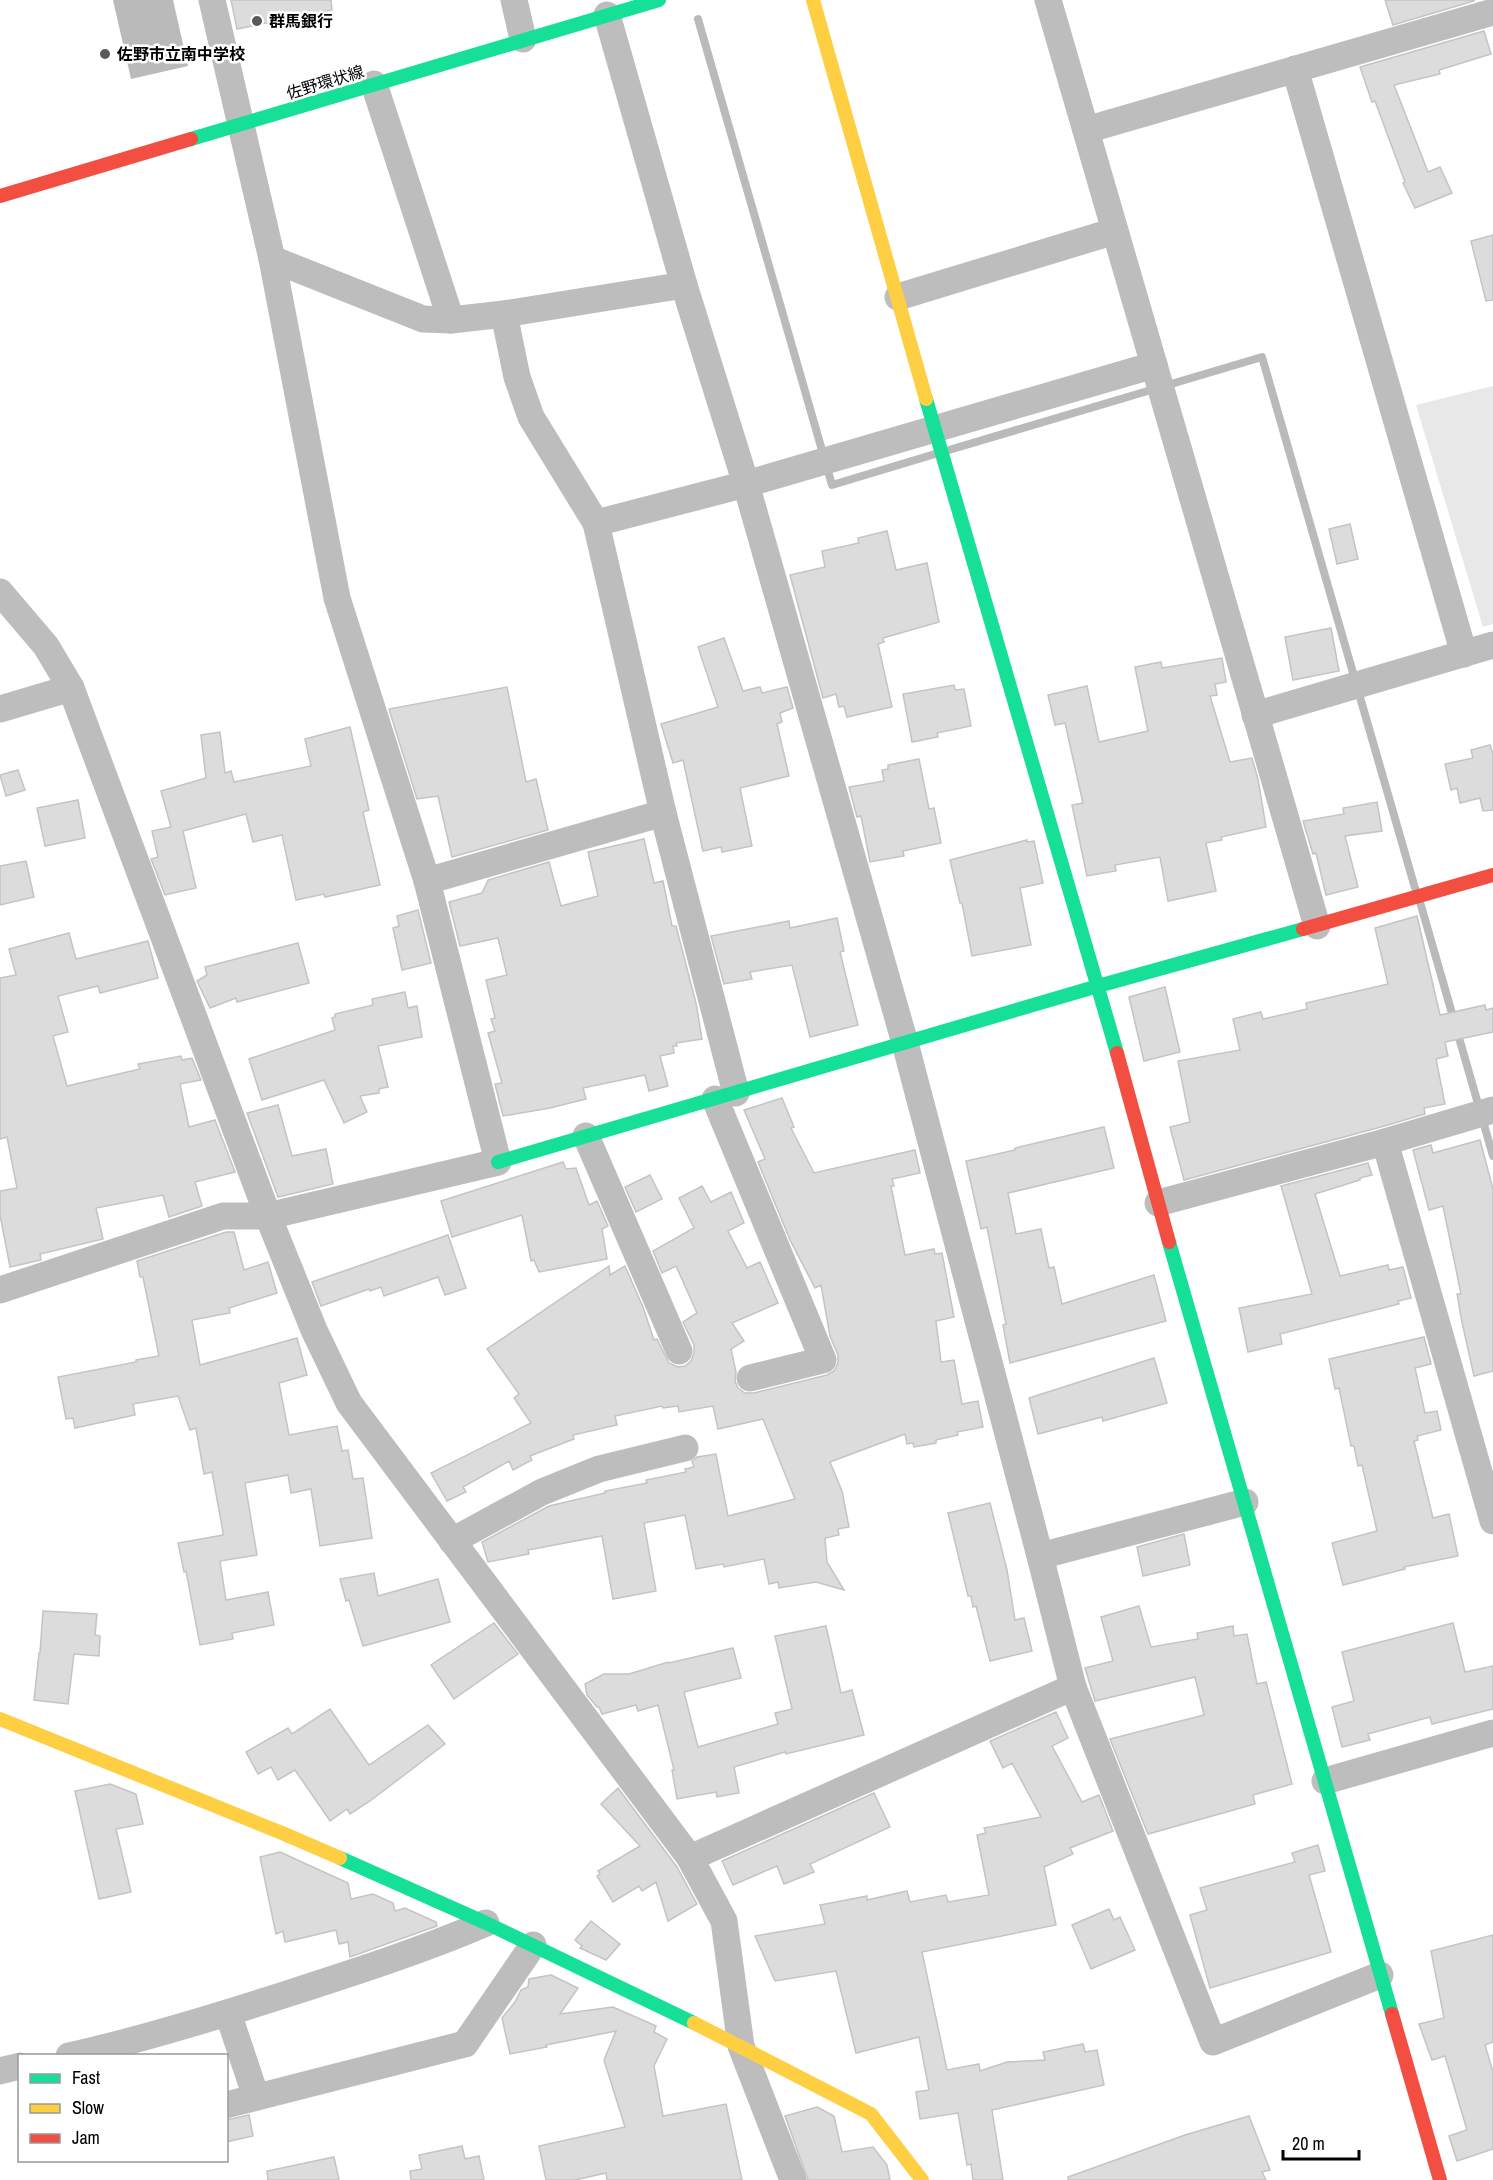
<svg xmlns="http://www.w3.org/2000/svg" width="1493" height="2180" viewBox="0 0 1493 2180" font-family="'Archivo Narrow','Noto Sans JP',sans-serif">
<style>
.green{fill:#e8e8e8}
.water{fill:#bababa}
.lines{fill:none;stroke-linecap:round;stroke-linejoin:round}
.stream{stroke:#bababa;stroke-width:8}
.building{fill:#dcdcdc;stroke:#c4c4c4;stroke-width:1.5}
.street{stroke:#bdbdbd;stroke-width:27}
.fast{stroke:#16e098;stroke-width:14}
.slow{stroke:#ffcf43;stroke-width:14}
.jam{stroke:#f24e42;stroke-width:14}
.poi-dot{fill:#595959;stroke:#fff;stroke-width:2}
.labels{text-anchor:middle;stroke-width:5;stroke-linejoin:round;paint-order:stroke}
.poi-label{font-size:16px;font-weight:bold;fill:#000;stroke:#fff;text-anchor:start}
.street-label{font-size:16px;fill:#000;stroke:#fff}
</style>
<rect width="100%" height="100%" fill="#fff"/>
<path class="green" d="M1493,386v238l-10,3 -67,-222z"/>
<path class="water" d="M113,0h60l15,66 -57,13z"/>
<g class="lines">
<g class="stream">
<path d="M698,19l134,466 103,-31"/>
<path d="M949,450l313,-93 153,531"/>
<path d="M1420,902l73,254"/>
</g>
</g>
<g class="building">
<path d="M231,0h100l1,10 -95,19z"/>
<path d="M1385,0h89v1l-81,24z"/>
<path d="M1484,31l7,23 -52,16 1,4 -46,11 34,87 12,-5 12,26 -37,15 -12,-25 2,-1 -30,-81 -3,1 -12,-35z"/>
<path d="M1493,235v65l-7,1 -15,-60z"/>
<path d="M1350,524l8,35 -21,5 -8,-35z"/>
<path d="M887,531l9,39 31,-7 12,59 -56,16 1,4 -6,2 14,63 -45,10 -3,-11 -5,1 -3,-13 -13,4 -33,-123 35,-8 -3,-16 37,-8 -1,-5z"/>
<path d="M1331,628l8,43 -46,9 -8,-43z"/>
<path d="M724,638l19,53 17,-4 2,6 25,-6 6,21 -13,5 2,9 -5,2 12,52 -49,12 12,58 -30,6 -1,-5 -18,4 -20,-91 -10,3 -12,-39 57,-17 -20,-60z"/>
<path d="M1222,658l4,24 -11,2 2,11 -7,1 20,66 22,-4 6,21 8,48 -45,10 1,3 -16,3 10,48 -48,10 -8,-44 -45,8 1,6 -29,5 -15,-71 11,-2 -18,-80 -10,2 -7,-30 39,-9 12,56 49,-11 -13,-64 26,-5 1,6z"/>
<path d="M954,685l1,5 9,-1 7,37 -34,7 1,4 -26,5 -9,-48z"/>
<path d="M507,687l19,95 10,-3 12,51 -96,27 -14,-61 -21,3 -28,-90z"/>
<path d="M350,727l19,83 -6,2 17,73 -55,12 -1,-3 -28,6 -14,-65 -29,7 -7,-28 -63,17 13,57 -31,7 -14,-36 7,-2 -6,-26 19,-4 -10,-36 45,-13 -5,-43 19,-3 5,41 6,-2 3,11 77,-16 -6,-27z"/>
<path d="M1490,745l3,9v56l-10,1 -3,-13 -20,5 -3,-15 -6,2 -6,-26 28,-6 -2,-8z"/>
<path d="M919,759l10,50 5,-1 7,35 -38,8 1,5 -34,6 -9,-46 -4,1 -8,-30 35,-6 -2,-11 6,-1v-4z"/>
<path d="M18,770l7,20 -19,6 -6,-21z"/>
<path d="M78,800l7,38 -40,8 -8,-38z"/>
<path d="M1377,802l5,29 -37,5 13,51 -32,8 -10,-42 -3,1 -10,-33 41,-7 -1,-6z"/>
<path d="M644,839l10,44 9,-2 9,45h4l20,77 6,36 -26,4 1,3h-4l1,7 -14,3 8,30 -19,5 -4,-16 -62,13 3,11 -36,9 -47,8 -8,-32 7,-1 -14,-50 7,-2 -4,-12 4,-1 -9,-38 21,-5 -9,-37 -38,8 -11,-44 33,-9 6,-13 61,-18 12,44 37,-10 -10,-44z"/>
<path d="M1027,840v2l7,-1 9,42 -23,5 11,57 -59,11 -10,-53h-2l-10,-43z"/>
<path d="M26,861l8,36 -34,8v-39z"/>
<path d="M418,910l13,53 -29,7 -9,-42 6,-2 -2,-10z"/>
<path d="M1417,916l23,99 45,-10 1,5 7,-2v24l-48,10 3,14 -12,3 9,45 -21,4 1,6 -44,13 -197,53 -14,-53 20,-5 -12,-61 62,-11 -7,-31 28,-7 2,7 44,-10 -1,-6 82,-19 -13,-56z"/>
<path d="M837,918l7,33 -4,1 18,73 -48,12 -18,-72 -42,7 2,7 -28,5 -13,-48 78,-15 1,7z"/>
<path d="M69,933l7,26 72,-18 10,37 -58,15 -2,-7 -40,10 10,36 -15,4 14,50 73,-17 -2,-5 43,-8 1,4 10,-2 9,22 -21,4 9,43 26,-7 20,52 -40,10 7,24 -33,11 -6,-22 -67,13 7,31 -63,15 1,6 -31,7 -10,-52v-24l17,-3 -10,-51 -7,2v-161l16,-3 -7,-26z"/>
<path d="M298,943l11,40 -72,19 -1,-4 -26,10 -13,-27 10,-6 -2,-8z"/>
<path d="M1165,987l15,65 -36,9 -15,-64z"/>
<path d="M405,992l3,16 9,-2 5,31 -44,9 10,41 -9,2v4l-19,3 7,16 -23,11 -20,-43 -62,20 -13,-41 86,-29 -3,-12 3,-1v-3l38,-9 -1,-6z"/>
<path d="M782,1098l12,29 -3,1 23,45 101,-23 5,23 -28,6 2,7h-3l14,69 29,-6 1,5 7,-1 12,64 -18,4 5,41 13,-2 8,44 16,-3 5,26 -26,5 1,3 -22,5v3l-22,4 -1,-4 -6,1 -2,-10 -75,28 12,29 7,36 -11,2 1,6 -14,3 2,24 17,28 -28,-8 -37,6 -1,-6 -9,2 -5,-25 -40,8 -1,-3 -27,5 -11,-54 -41,8 12,68 -43,8 -11,-63 -74,14 1,4 -41,8 -6,-20 67,-36 56,-13v-2l42,-8 -1,-3 40,-8 -1,-3 9,-2 -2,-6 5,-4 19,-3 12,62 67,-17 -32,-80 -45,10 -5,-23 -34,6 -1,-6 -15,2 -1,-2 -47,10 2,9 -44,10 1,4 -44,17 2,4 -19,10 -4,-9 -46,26 3,5 -19,9 -16,-28 100,-50 -17,-25 5,-4 -32,-45 122,-83 1,9 15,-9 18,41 11,33 3,-1 12,24 9,4 7,-1 6,-5 3,-8v-8l-11,-23 14,-9 -21,-47 -14,7 -9,-22 41,-23 -15,-30 23,-12 9,16 20,-10 13,31 -16,8 19,37 13,-6 18,41 -46,20 12,18 -13,8 5,23 -1,9 3,7 7,5h9l73,-18 7,-4 4,-8v-8l-8,-19 -9,-51 -6,3 -25,-48 -32,-78 7,-3 -21,-49z"/>
<path d="M278,1105l14,51 34,-7 7,35 -55,13 -31,-84z"/>
<path d="M1104,1127l10,41 -106,25 8,41 25,-5 8,39 5,-1 8,37 92,-29 12,46 -156,42 -7,-38 3,-1 -19,-97 -6,2 -15,-68 49,-11v-2z"/>
<path d="M1480,1140l13,49v182l-19,5 -12,-54 -5,-28h4l-18,-88 -14,4 -16,-60 18,-5 2,8z"/>
<path d="M563,1162l3,7 10,-1 13,37 8,-4 11,25 -6,3 5,30 -68,13 -5,-12 -3,1 -9,-46 -70,22 -11,-36z"/>
<path d="M1368,1163l4,12 -12,3v2l-45,14 25,82 48,-11 1,5 14,-3 8,31 -13,3 1,3 -119,30 2,10 -34,8 -9,-44 73,-14 -31,-108z"/>
<path d="M650,1175l12,24 -26,13 -11,-25z"/>
<path d="M226,1232h8l10,38 24,-8 9,31 -48,15 1,5 -38,7 8,45 97,-27 10,37 -28,8 10,52 48,-9 5,25 6,-1 5,29 10,-1 9,60 -52,8 -9,-57 -20,4 -3,-18 -43,8 12,72 -37,6 6,39 42,-8 6,33 -42,8 1,6 -33,6 -14,-74 -2,1 -6,-29 45,-8v-3l-11,-60 -8,2 -8,-46 -6,2 -12,-34 -45,8 2,11 -60,13 -2,-10 -7,1 -8,-42 78,-15v-2l23,-4 -16,-79h-3l-3,-16z"/>
<path d="M448,1235l18,53 -21,7 -7,-18 -54,19 -3,-9 -11,4 -1,-2 -48,17 -9,-24z"/>
<path d="M1424,1337l7,27 -16,4 10,45 12,-2 4,19 -24,6 1,4 -4,1 19,77 16,-4 9,42 -54,11 1,2 -62,16 -11,-42 45,-12 -15,-66 -4,1 -4,-20h-3l-12,-58 -4,1 -6,-30z"/>
<path d="M1154,1358l13,45 -64,18 -1,-4 -64,17 -9,-36z"/>
<path d="M990,1503l17,67 8,50 9,-2 8,33 -42,10 -14,-55 -3,1 -2,-11h-3l-20,-83z"/>
<path d="M1184,1534l6,31 -47,11 -6,-29z"/>
<path d="M374,1573l4,23 60,-17 12,43 -87,24 -14,-46 -3,1 -6,-22z"/>
<path d="M1139,1606l12,41 47,-8 -1,-6 36,-7 1,10 13,-2 10,50 9,-2 26,102 -39,11 2,9 -107,30 -38,-95 94,-24 -9,-38 -100,24 -10,-33 28,-7 -12,-44z"/>
<path d="M43,1611l54,3 -2,21 5,1 -1,20 -25,-2 -6,50 -34,-4 5,-47h1z"/>
<path d="M494,1623l24,31 -64,45 -23,-34z"/>
<path d="M1453,1623l12,49 28,-6v43l-61,15 -2,-7 -62,17 2,6 -28,7 -10,-40 22,-6 -12,-49z"/>
<path d="M826,1626l15,67 11,-3 12,45 -78,19 -1,-2 -51,15 5,26 -22,4 -1,-5 -39,7 -5,-29h2l-16,-65 -20,6 -2,-6 -34,9 -3,-7h-2l-10,-12 -2,-11 19,-10h25l39,-12 1,1 64,-15 8,30 -57,14 14,55 80,-23 -3,-11 17,-4 -17,-73z"/>
<path d="M330,1709l39,56 59,-40 17,19 -75,57 -20,13 -3,-5 -17,12 -35,-51 -17,10 -7,-13 -13,7 -12,-22 42,-24 4,6z"/>
<path d="M1056,1712l12,26 -16,8 30,56 17,-7 14,36 -43,17 3,6 -29,13 12,58 -134,27 25,118 32,-6 1,7 27,-9 38,-2 -2,-8 40,-8 2,8 12,-2 7,35 -112,25 11,70h-30l-2,-16 -4,1 -9,-52 -38,6 -4,-27 13,-2 -10,-53 -63,16 -20,-82 -61,10 -20,-45 70,-12 -5,-19 47,-9v4l40,-9 3,11 36,-7 2,7 41,-7 -12,-60 9,-2 -2,-5 57,-11 -29,-54 -9,5 -13,-27z"/>
<path d="M110,1784l26,10 7,30 -27,5 15,63 -32,7 -24,-108z"/>
<path d="M618,1788l59,79 20,37 -29,17 -12,-39 -14,9 -3,-5 -26,16 -16,-26 3,-2 -2,-3 42,-25 -39,-42z"/>
<path d="M874,1793l16,34 -80,37 4,8 -30,12 -7,-18 -44,19 -11,-24z"/>
<path d="M1318,1845l7,26 -16,4 22,77 -121,36 -20,-73 17,-5 -7,-22 95,-26 -3,-9z"/>
<path d="M280,1852l68,31 3,16 22,-5 20,9 2,8 10,-3 31,14 1,4 -87,31 -2,-15 -9,2 -3,-14 -51,12 -2,-11 -7,3 -16,-77z"/>
<path d="M1109,1909l5,11 6,-3 15,33 -44,19 -19,-44z"/>
<path d="M591,1921l29,23 -14,16 -26,-12 2,-2 -7,-6z"/>
<path d="M1493,1935v107l-8,3 8,27v77l-36,12 -8,-25 18,-6 -22,-74 -13,4 -13,-36 25,-6 -13,-67z"/>
<path d="M551,1975l27,13 -18,26 53,-7 43,19 -2,6 13,7 -13,27 9,50 63,-12 16,76h-135l-1,-7 -31,7h-29l-7,-34 86,-19 -21,-67 12,-29 -70,14 1,2 -37,7 -8,-36 13,-16 6,-12 7,-3 1,-8z"/>
<path d="M817,2107l17,9 8,36 31,-5 14,18 3,15h-82l-23,-64z"/>
<path d="M249,2115l4,21 -27,6v-22z"/>
<path d="M1249,2116l21,54 -8,2 4,8h-198v-3l117,-42z"/>
<path d="M462,2146l3,13 14,-3 5,24h-73l-1,-9 12,-2 -3,-14z"/>
<path d="M334,2157l5,23h-71l-1,-9z"/>
</g>
<g class="lines">
<g class="street">
<path d="M514,0l9,39"/>
<path d="M1048,0l269,926"/>
<path d="M607,15l77,270 62,199 159,559 135,513 33,131"/>
<path d="M1295,69l169,585"/>
<path d="M374,84l77,236"/>
<path d="M1086,130l407,-118"/>
<path d="M272,259l151,60 28,1 53,-6 13,63 14,40 65,106 67,290 73,280"/>
<path d="M898,297l217,-66"/>
<path d="M504,314l180,-29"/>
<path d="M596,523l150,-39 408,-119"/>
<path d="M0,592l46,54 25,42 197,528 46,114 35,73 341,455 34,63 17,125 52,134"/>
<path d="M0,709l71,-21"/>
<path d="M1255,715l238,-70"/>
<path d="M427,881l236,-68"/>
<path d="M715,1099l108,261 -73,18"/>
<path d="M586,1136l93,215"/>
<path d="M1385,1142l108,379"/>
<path d="M1158,1203l227,-61 108,-32"/>
<path d="M0,1290l223,-74h45l230,-54 -71,-281 -90,-283 -65,-339 -60,-259"/>
<path d="M452,1541l90,-49 57,-23 86,-21"/>
<path d="M1040,1556l205,-54"/>
<path d="M1325,1781l168,-48"/>
<path d="M690,1858l383,-171 140,355 167,-67"/>
<path d="M228,2013l28,84"/>
<path d="M69,2056c76,-17 150,-40 224,-64 65,-21 130,-42 193,-69"/>
<path d="M0,2071l20,-5"/>
<path d="M226,2105l239,-61 68,-99"/>
</g>
<g class="fast">
<path d="M191,139l468,-139"/>
<path d="M926,399l191,654"/>
<path d="M498,1162l600,-176 205,-57"/>
<path d="M1169,1242l223,772"/>
<path d="M340,1858l146,65 208,100"/>
</g>
<g class="slow">
<path d="M813,0l113,399"/>
<path d="M0,1719l282,114 58,25"/>
<path d="M694,2023l177,91 51,66"/>
</g>
<g class="jam">
<path d="M0,196l191,-57"/>
<path d="M1303,929l190,-54"/>
<path d="M1117,1053l52,189"/>
<path d="M1392,2014l48,166"/>
</g>
</g>
<g class="poi-dot">
<circle cx="257" cy="21" r="6"/>
<circle cx="105" cy="54" r="6"/>
</g>
<g class="labels">
<g class="poi-label">
<text x="269" y="27">群馬銀行</text>
<text x="117" y="60">佐野市立南中学校</text>
</g>
<g class="street-label">
<text transform="translate(325 82) rotate(-17)" y="6">佐野環状線</text>
</g>
</g>
<rect x="18" y="2054" width="210" height="108" fill="#ffffff" stroke="#999999" stroke-width="1.5"/>
<rect x="30" y="2074" width="30" height="9" fill="#16e098" stroke="#999999" stroke-width="1.5"/>
<text x="72" y="2084" font-size="18" fill="#000000">Fast</text>
<rect x="30" y="2104" width="30" height="9" fill="#ffcf43" stroke="#999999" stroke-width="1.5"/>
<text x="72" y="2114" font-size="18" fill="#000000">Slow</text>
<rect x="30" y="2134" width="30" height="9" fill="#f24e42" stroke="#999999" stroke-width="1.5"/>
<text x="72" y="2144" font-size="18" fill="#000000">Jam</text>
<path d="M1283 2150v9h76v-9" fill="none" stroke="#000000" stroke-width="3"/>
<text x="1292" y="2150" font-size="18" fill="#000000" stroke="#ffffff" stroke-width="4.5" paint-order="stroke">20 m</text>
</svg>
